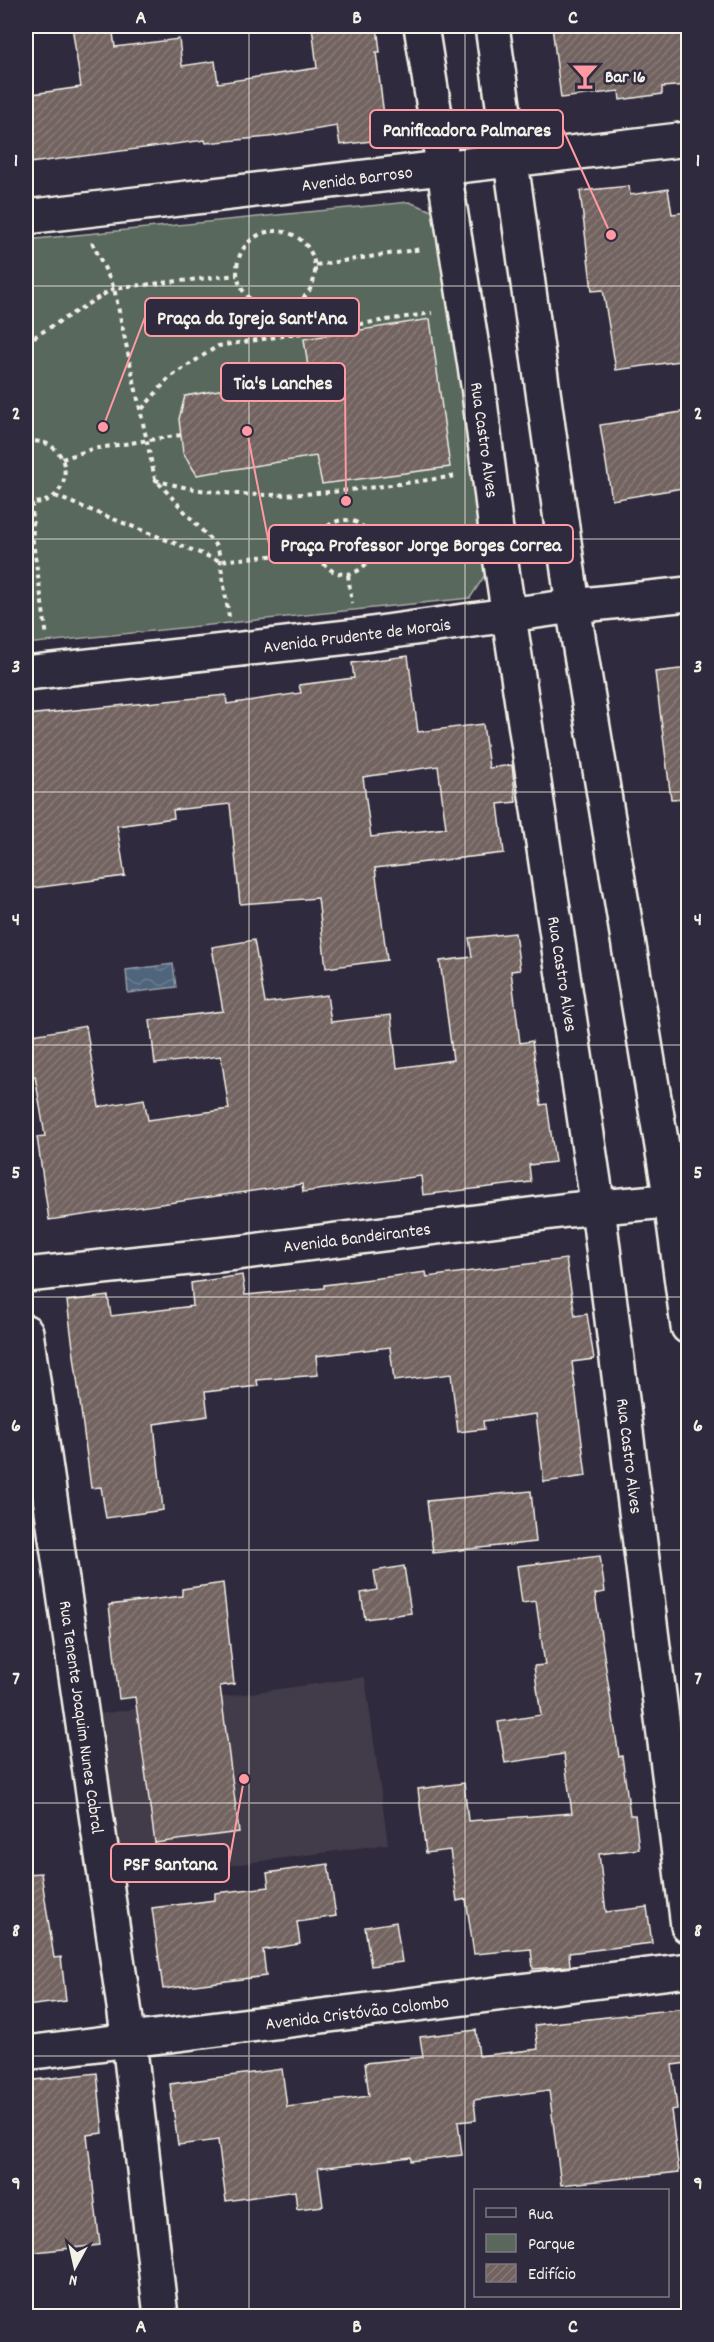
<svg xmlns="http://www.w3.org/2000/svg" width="714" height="2342" viewBox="0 0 714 2342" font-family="Dekko,sans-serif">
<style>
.built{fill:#433b48}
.park{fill:#59675d;stroke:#a6aca2;stroke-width:1.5}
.water{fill:url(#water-waves);stroke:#929da7;stroke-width:1.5}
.building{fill:url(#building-hatch);stroke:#f4f1e8;stroke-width:1.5;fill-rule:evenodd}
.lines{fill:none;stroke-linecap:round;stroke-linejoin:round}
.minor-casing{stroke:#f4f1e8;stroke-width:38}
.major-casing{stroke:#f4f1e8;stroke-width:38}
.path{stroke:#f4f1e8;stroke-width:4;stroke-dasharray:4.5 4.5;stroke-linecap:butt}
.minor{stroke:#2f2a3d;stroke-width:33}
.major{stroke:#2f2a3d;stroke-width:33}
.grid{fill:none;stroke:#f4f1e8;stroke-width:1.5;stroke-opacity:0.55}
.labels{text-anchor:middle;stroke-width:5;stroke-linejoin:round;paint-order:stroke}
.poi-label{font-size:18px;font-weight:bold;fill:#f4f1e8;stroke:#2f2a3d;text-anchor:start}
.street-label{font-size:18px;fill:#f4f1e8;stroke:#2f2a3d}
.leader{fill:none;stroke:#ff9aa2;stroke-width:2}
.callout-dot{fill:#ff9aa2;stroke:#2f2a3d;stroke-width:2}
.callout{fill:#2f2a3d;stroke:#ff9aa2;stroke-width:2}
.callout-label{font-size:20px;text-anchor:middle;font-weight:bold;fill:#f4f1e8}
.neatline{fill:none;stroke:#f4f1e8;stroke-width:2}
.grid-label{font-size:20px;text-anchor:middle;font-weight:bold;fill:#f4f1e8}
</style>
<defs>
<pattern id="water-waves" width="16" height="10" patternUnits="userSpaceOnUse" patternTransform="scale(1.5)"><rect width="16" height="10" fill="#50657b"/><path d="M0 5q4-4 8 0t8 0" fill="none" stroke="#6a7c8e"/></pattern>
<pattern id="building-hatch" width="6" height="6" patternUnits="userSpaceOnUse" patternTransform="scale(1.5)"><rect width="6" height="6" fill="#726360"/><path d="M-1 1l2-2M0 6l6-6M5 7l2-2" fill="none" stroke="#877a77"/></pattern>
</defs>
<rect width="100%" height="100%" fill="#2f2a3d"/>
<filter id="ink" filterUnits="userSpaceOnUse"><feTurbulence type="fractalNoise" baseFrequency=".0167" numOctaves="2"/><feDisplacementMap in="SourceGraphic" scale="12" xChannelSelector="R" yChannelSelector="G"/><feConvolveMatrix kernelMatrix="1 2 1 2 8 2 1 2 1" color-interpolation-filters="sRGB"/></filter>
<g filter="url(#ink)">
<path class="built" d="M365,1677l23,167 -266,36 -23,-166z"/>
<path class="park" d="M409,202l31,12 47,358 -17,26 -444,46v-404z"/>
<path class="water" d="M173,964l3,23 -48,6 -2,-23z"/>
<g class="building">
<path d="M72,26h40l3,21 64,-8 3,27 33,-5 3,22 99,-15 -5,-42h65l3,26h-4l11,87 -47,6 -3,-19 -68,11 -63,6 -1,-3 -175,23 -4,-36v-32l55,-8z"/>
<path d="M552,26h136v59l-26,2v7l-42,6 -1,-9 -58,7z"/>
<path d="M629,186l1,9 38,-6 4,25 16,-2v28l-6,1 6,42v49l-6,1 5,27 -71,10 -13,-80 -11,1 -12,-100z"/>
<path d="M430,319l20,148 -128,17 -6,-28 -119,19 -14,-22 -4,-34 6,-23 124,-22 -5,-35z"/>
<path d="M688,411v76l-76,13 -12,-75z"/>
<path d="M408,656l10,76 65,-8 6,44 23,-3 4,37 -18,2 6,49 -129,15 12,92 -61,8 -8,-70 -78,6 -10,-100 -57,6 1,8 -57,8 8,50 -99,13v-174l200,-20 1,9 74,-11 -2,-8 55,-7 -2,-15zM438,766l8,62 -75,9 -8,-60z"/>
<path d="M688,668v130l-17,1 -16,-127z"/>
<path d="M515,933l5,37 -9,1 9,72 12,-2 9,64 6,-1 8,58 -26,3 2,17 -108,13 -2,-19 -118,16 -1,-8 -253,36 -12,-83 8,-1 -10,-60 -4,1 -5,-41 60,-10 13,81 45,-8 4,21 81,-11 -8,-53 -66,8 -5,-44 73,-9 -11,-64 42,-7 11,63 62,-8 4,27 60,-7 6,53 56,-8 -13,-99 32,-4 -3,-19z"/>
<path d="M566,1259l9,57 12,-2 7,45 -22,3 14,114 -42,6 -8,-68 -53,7 1,8 -26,3 -7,-58 -57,7 -4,-34 -74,9 2,19 -61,5 1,6 -53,6 3,24 -54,8 9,86 -57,8 -5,-31 -10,1 -24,-187 41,-5 3,20 82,-10 -2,-23 51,-8 3,20 79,-7v-3l102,-13 1,5z"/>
<path d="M531,1491l5,51 -103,11 -6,-52z"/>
<path d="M600,1556l5,36 -10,2 24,163 3,-1 8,59h5l4,34 -40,5 7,58 41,-5 5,36 -83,10 1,13 -37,3 -2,-20 -57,5 -8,-55 -9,2 -7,-51 -24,3 -8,-64 46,-6 4,38 104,-8 -8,-59 -59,9 -7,-41 43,-7 -7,-49 11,-1 -9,-64 -14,2 -5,-37z"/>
<path d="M404,1566l7,47 -46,6 -4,-26 16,-3 -3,-19z"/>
<path d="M223,1583l11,101 -14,2 19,146 -84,11 -20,-146 -16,2 -10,-94 73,-9v-7z"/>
<path d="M328,1864l8,52 -39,6 3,22 -37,6 3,26 -103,13 -11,-81 63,-8v-7l54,-6 -2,-14z"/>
<path d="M41,1873l13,85 7,-1 5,44 -40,5v-132z"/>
<path d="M396,1922l6,40 -31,4 -6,-39z"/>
<path d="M688,2008v55l-16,2 5,44 -6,1 8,62 -118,13 -12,-95 -75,10 2,20 -18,2 4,33 -51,6v-4l-93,11 5,38 -26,3 -2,-18 -69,10 -8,-61 -40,5 -8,-61 112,-15 5,38 82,-11 -4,-33 58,-6 -3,-20 56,-7 3,26 59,-7 -3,-24z"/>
<path d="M97,2073l6,60 -16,2 13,110 -74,8v-172z"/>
</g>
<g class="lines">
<defs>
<g id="minor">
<path d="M26,217l662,-78"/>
<path d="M26,673l331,-37 216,-30 115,-12"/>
<path d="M26,1275l211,-22 331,-43 120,-11"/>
<path d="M26,1332l103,709 32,275"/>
<path d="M26,2053l662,-83"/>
</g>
<g id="major">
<path d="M421,26l57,359 18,145 102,678 90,718"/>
<path d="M492,26l81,580 98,595 17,126"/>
</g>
</defs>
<use href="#minor" class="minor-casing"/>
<use href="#major" class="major-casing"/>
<g class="path">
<circle cx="276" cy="270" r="39"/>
<path d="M92,242l22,46 41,191 63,69 11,69"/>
<path d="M316,265l106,-16"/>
<path d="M26,342l88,-54 123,-13"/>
<path d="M142,409l28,-32 48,-31 214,-33"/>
<path d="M26,442c51,-9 52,69 0,60"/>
<path d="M62,459l30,-10 89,-14"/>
<path d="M155,480c100,29 202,9 302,-4"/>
<path d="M55,496l165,65 98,-10"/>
<path d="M32,503l1,39 14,95"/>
<circle cx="345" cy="547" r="27"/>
<path d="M371,539l91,-9"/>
<path d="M348,575l4,28"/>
</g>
<use href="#minor" class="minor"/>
<use href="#major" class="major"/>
</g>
</g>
<path class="grid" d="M249,26v2290M465,26v2290M26,286h662M26,539h662M26,792h662M26,1045h662M26,1297h662M26,1550h662M26,1803h662M26,2056h662"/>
<defs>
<symbol id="bar-bare" viewBox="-9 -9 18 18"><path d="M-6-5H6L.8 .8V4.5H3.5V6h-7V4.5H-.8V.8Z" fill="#ff9aa2" stroke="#2f2a3d" stroke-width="2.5" paint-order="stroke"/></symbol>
</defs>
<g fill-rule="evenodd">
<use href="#bar-bare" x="566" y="57" width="38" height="38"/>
</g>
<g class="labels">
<g class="poi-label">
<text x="605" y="82">Bar 16</text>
</g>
<g class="street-label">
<text transform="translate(357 178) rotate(-7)" y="6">Avenida Barroso</text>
<text transform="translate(485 440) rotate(82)" y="6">Rua Castro Alves</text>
<text transform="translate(357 635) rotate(-7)" y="6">Avenida Prudente de Morais</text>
<text transform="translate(563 974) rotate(81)" y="6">Rua Castro Alves</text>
<text transform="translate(357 1237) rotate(-7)" y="6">Avenida Bandeirantes</text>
<text transform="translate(630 1456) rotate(83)" y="6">Rua Castro Alves</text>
<text transform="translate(82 1717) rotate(82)" y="6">Rua Tenente Joaquim Nunes Cabral</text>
<text transform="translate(357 2012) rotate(-7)" y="6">Avenida Cristóvão Colombo</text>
</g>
</g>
<path class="leader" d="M611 235L563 129M103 427L145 317M346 501L345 382M247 431L269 544M244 1779L229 1863"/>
<g class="callout-dot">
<circle cx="611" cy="235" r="6"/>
<circle cx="103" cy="427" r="6"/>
<circle cx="346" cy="501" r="6"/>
<circle cx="247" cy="431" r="6"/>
<circle cx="244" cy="1779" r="6"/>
</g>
<g class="callout">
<rect x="370" y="110" width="193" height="38" rx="6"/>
<rect x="145" y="298" width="214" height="38" rx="6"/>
<rect x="221" y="363" width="124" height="38" rx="6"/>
<rect x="269" y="525" width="304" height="38" rx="6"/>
<rect x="111" y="1844" width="118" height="38" rx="6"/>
</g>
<g class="callout-label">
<text x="467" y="136">Panificadora Palmares</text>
<text x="252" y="324">Praça da Igreja Sant'Ana</text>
<text x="283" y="389">Tia's Lanches</text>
<text x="421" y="551">Praça Professor Jorge Borges Correa</text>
<text x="170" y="1870">PSF Santana</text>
</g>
<rect width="714" height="2342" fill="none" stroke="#2f2a3d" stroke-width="66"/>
<rect x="474" y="2189" width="195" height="108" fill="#2f2a3d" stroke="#7e7a81" stroke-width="1.5"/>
<rect x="486" y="2208" width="30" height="9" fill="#2f2a3d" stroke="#7e7a81" stroke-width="1.5"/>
<text x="528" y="2219" font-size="18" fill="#f4f1e8">Rua</text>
<rect x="486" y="2234" width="30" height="18" fill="#59675d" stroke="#7e7a81" stroke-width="1.5"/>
<text x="528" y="2249" font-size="18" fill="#f4f1e8">Parque</text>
<rect x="486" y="2264" width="30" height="18" fill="url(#building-hatch)" stroke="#7e7a81" stroke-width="1.5"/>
<text x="528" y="2279" font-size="18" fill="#f4f1e8">Edifício</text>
<g transform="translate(75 2267) rotate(188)" stroke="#2f2a3d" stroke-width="4.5" paint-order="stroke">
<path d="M0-4.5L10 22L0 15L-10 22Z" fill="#f4f1e8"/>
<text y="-9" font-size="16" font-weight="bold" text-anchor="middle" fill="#f4f1e8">N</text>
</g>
<rect x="33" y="33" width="648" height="2276" class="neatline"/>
<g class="grid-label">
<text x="141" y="23">A</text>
<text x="357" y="23">B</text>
<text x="573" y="23">C</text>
<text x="16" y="166">1</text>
<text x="698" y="166">1</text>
<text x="16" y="419">2</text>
<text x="698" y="419">2</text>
<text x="16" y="672">3</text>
<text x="698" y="672">3</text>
<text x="16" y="925">4</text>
<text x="698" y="925">4</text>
<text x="16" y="1178">5</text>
<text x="698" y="1178">5</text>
<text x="16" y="1431">6</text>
<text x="698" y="1431">6</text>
<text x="16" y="1684">7</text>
<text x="698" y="1684">7</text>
<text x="16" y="1936">8</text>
<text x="698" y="1936">8</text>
<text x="16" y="2189">9</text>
<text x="698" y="2189">9</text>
<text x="141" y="2332">A</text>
<text x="357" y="2332">B</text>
<text x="573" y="2332">C</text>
</g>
</svg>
